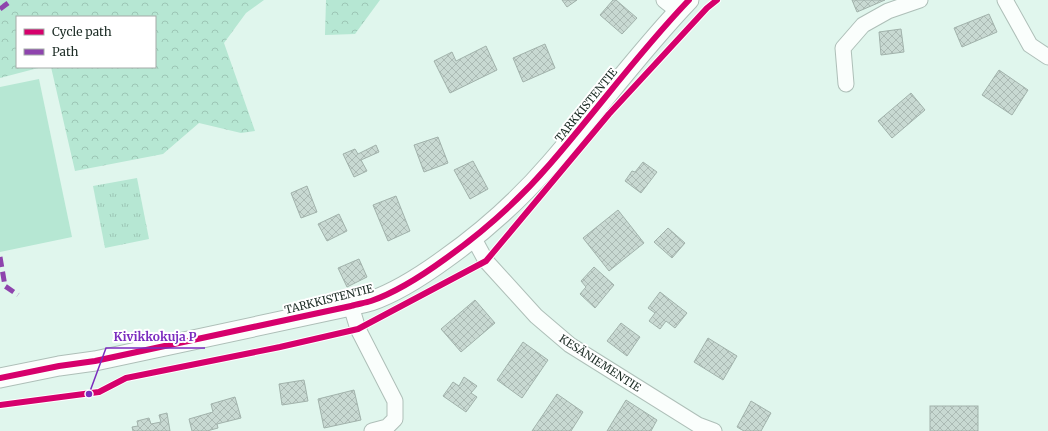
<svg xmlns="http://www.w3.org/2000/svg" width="1048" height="431" viewBox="0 0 1048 431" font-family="Merriweather,serif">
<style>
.forest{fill:url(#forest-crowns)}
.park{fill:url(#park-tufts)}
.pitch{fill:#b6e7d3}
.building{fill:url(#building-cross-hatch);stroke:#a1b2ab}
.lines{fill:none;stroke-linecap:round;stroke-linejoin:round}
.minor-casing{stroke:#aebfb8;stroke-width:17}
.tertiary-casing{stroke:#aebfb8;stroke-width:21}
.minor{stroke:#fafefc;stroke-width:15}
.tertiary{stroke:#fafefc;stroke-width:19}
.quiet{stroke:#8e44ad;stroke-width:5;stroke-dasharray:10 5;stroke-linecap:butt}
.cycleway-casing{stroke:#fff;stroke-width:8}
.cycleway{stroke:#d6006c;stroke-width:6}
.labels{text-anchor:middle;stroke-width:4;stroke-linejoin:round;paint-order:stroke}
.street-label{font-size:11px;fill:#1c2c25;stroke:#fff}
.leader{fill:none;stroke:#7b2cbf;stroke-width:1.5}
.callout-dot{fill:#7b2cbf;stroke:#fff;stroke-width:1.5}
.callout-label{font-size:12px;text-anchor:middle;font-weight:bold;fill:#7b2cbf;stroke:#fff;stroke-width:4;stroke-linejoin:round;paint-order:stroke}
</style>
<defs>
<pattern id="forest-crowns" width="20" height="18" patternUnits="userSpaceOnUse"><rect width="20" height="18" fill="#b6e7d3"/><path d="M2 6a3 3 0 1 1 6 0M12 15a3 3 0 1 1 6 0" fill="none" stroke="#9cc6b5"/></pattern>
<pattern id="park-tufts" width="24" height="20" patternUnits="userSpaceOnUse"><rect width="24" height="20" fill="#b6e7d3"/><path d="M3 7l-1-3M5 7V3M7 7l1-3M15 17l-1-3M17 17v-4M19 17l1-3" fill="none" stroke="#9cc6b5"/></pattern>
<pattern id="building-cross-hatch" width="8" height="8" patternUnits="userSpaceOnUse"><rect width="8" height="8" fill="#c8d9d2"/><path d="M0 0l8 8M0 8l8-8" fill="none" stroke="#abbab4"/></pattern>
</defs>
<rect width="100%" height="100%" fill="#e0f6ed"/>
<g class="forest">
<path d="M0,0h264l-18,13 -22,30 31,88 -14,2 -42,-10 -36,31 -88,17 -24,-104h104v-50h-138v50h25l-42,11z"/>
<path d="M326,0h54l-25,34 -30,1z"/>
</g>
<path class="park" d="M137,178l12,61 -44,9 -12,-62z"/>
<path class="pitch" d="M39,79l33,158 -72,15v-165z"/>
<g class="building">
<path d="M562,0h15l-10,7z"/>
<path d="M613,0h3l21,18 -15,16 -22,-19z"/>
<path d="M852,0h33l-28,12z"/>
<path d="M989,14l8,18 -35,15 -8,-19z"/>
<path d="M901,29l3,23 -23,3 -2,-23z"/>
<path d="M545,44l10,24 -32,14 -10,-24z"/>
<path d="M486,46l11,24 -47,23 -16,-32 18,-9 4,9z"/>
<path d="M999,70l29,20 -16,25 -30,-20z"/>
<path d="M911,93l14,17 -33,28 -14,-17z"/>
<path d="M438,137l10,26 -24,9 -10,-27z"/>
<path d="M376,145l3,7 -18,8 6,11 -13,6 -11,-23 12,-5 3,5z"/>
<path d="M473,161l15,28 -18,10 -16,-29z"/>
<path d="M643,162l14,10 -16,21 -16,-12 7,-10 3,1z"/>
<path d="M307,186l10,26 -16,6 -10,-25z"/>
<path d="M396,196l14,35 -22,10 -15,-36z"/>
<path d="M618,210l26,33 -35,28 -26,-33z"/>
<path d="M339,214l8,17 -20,10 -9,-17z"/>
<path d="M668,228l17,15 -13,15 -18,-16z"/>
<path d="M359,259l8,18 -20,10 -9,-19z"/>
<path d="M594,267l20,18 -19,23 -15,-14 6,-7 -5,-6z"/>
<path d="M660,292l27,21 -12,15 -9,-7 -6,8 -11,-8 6,-8 -7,-5z"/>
<path d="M475,300l20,23 -34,29 -20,-23z"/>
<path d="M621,323l19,14 -13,19 -20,-15z"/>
<path d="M708,338l29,18 -14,24 -29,-18z"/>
<path d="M523,342l25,18 -26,38 -25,-18z"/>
<path d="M464,377l13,9 -6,7 6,4 -11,15 -23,-16 10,-14 6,4z"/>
<path d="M304,380l4,21 -26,4 -3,-21z"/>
<path d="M354,390l7,30 -37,8 -6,-29z"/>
<path d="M557,394l26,18 -12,19h-39z"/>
<path d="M235,397l6,21 -24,6 1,4 -11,3h-15l-3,-12 24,-7 -2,-8z"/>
<path d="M626,400l31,20 -6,11h-44z"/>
<path d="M751,401l20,12 -10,18h-17l-7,-4z"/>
<rect x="930" y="406" width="48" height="25"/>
<path d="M167,413l3,18h-37l-1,-4 6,-1 -1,-5 12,-3 2,6 10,-2 -2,-7z"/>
</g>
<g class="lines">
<defs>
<g id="minor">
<path d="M664,0l14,11"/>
<path d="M1005,0l25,45 18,12"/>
<path d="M846,84l-3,-36 20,-23 25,-14 32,-11"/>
<path d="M473,237l13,24 50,55 34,29 128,80 16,6"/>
<path d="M351,306l7,23 37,72v18l-8,8 -15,4"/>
</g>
<path id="tertiary" d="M0,378l59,-12 36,-5 256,-55c6,-2 14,-3 20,-5 26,-9 52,-26 74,-42 38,-27 74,-59 105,-95 47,-54 89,-112 139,-164"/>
</defs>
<use href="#minor" class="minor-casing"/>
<use href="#tertiary" class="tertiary-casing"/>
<use href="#minor" class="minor"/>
<use href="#tertiary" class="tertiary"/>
<g class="quiet">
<path d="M0,9l12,-9"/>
<path d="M0,257l5,29 13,9"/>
</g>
<defs>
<g id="cycleway">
<path d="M0,378l59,-12 36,-5 256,-55c6,-2 14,-3 20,-5 26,-9 52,-26 74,-42 38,-27 74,-59 105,-95 47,-54 89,-112 139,-164"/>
<path d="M0,405l99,-13 27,-14 154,-31 78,-18 128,-68 123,-147 98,-106 10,-8"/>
</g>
</defs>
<use href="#cycleway" class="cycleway-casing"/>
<use href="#cycleway" class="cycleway"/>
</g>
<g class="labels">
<g class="street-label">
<text transform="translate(586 105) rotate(-51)" y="4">TARKKISTENTIE</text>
<text transform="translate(329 299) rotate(-14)" y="4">TARKKISTENTIE</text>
<text transform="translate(600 363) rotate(33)" y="4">KESÄNIEMENTIE</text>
</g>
</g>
<path class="leader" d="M89 394L106 348H205"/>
<circle class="callout-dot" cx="89" cy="394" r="4"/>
<g class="callout-label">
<text x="155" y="341">Kivikkokuja P</text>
</g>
<rect x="16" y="16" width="140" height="52" fill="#ffffff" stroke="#a4aba8"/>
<rect x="24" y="29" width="20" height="6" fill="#d6006c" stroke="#a4aba8"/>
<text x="52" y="36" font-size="12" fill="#1c2c25">Cycle path</text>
<rect x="24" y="49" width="20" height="6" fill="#8e44ad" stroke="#a4aba8"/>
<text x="52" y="56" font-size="12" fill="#1c2c25">Path</text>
</svg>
